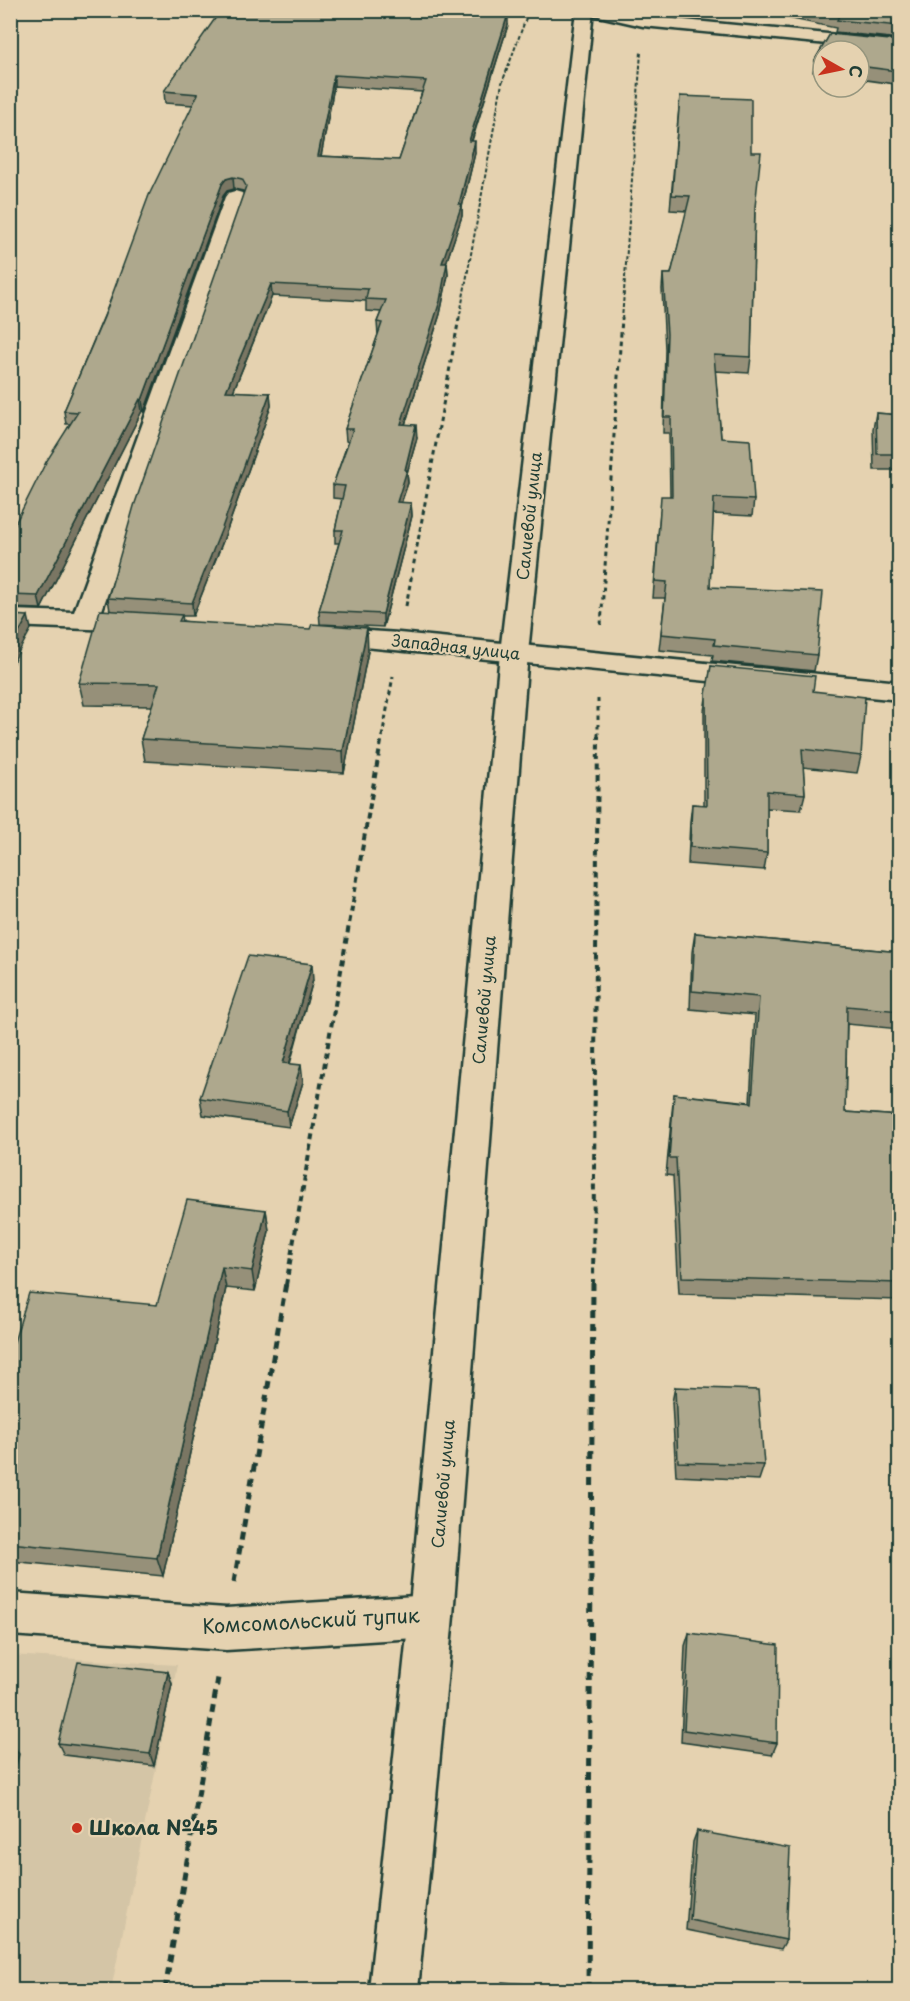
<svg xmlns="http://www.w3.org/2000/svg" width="910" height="2001" viewBox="0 0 910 2001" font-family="'Playpen Sans',sans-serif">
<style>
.built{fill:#d4c5a6}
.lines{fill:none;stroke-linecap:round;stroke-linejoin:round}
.minor-casing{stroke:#1f3d34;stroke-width:5}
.major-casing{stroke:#1f3d34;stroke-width:5}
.path-far3{stroke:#1f3d34;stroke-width:2;stroke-dasharray:4 2;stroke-linecap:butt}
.path-far2{stroke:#1f3d34;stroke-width:3;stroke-dasharray:4.5 4;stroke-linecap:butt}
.path-far1{stroke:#1f3d34;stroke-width:4;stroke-dasharray:6 4.5;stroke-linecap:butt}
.path{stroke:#1f3d34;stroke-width:5;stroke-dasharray:8 6;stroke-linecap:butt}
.minor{fill:#e5d2b0;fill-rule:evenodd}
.major{fill:#e5d2b0;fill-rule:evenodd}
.wall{fill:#969079;stroke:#1f3d34;stroke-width:1.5;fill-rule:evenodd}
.shaded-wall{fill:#7a7663;stroke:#1f3d34;stroke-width:1.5}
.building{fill:#aea88d;stroke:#1f3d34;stroke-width:1.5;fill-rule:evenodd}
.poi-dot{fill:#c8321e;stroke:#e5d2b0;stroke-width:2}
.labels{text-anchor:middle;stroke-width:4.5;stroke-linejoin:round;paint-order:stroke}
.street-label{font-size:16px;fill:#1f3d34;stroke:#e5d2b0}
.near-street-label{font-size:20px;fill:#1f3d34;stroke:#e5d2b0}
.near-poi-label{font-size:20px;font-weight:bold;fill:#1f3d34;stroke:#e5d2b0;text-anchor:start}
</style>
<rect width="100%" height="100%" fill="#e5d2b0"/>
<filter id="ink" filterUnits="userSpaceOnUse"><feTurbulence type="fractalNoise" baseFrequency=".0167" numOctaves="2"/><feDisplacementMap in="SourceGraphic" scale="12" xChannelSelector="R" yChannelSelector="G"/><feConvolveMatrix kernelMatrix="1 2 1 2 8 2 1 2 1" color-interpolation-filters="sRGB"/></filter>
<g filter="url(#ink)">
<path class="built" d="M10,1655l167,10 -66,325h-100z"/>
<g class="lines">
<defs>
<g id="minor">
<path d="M588,10h32l23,6 257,25v10l-257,-25 -53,-12z"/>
<path d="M235,191l7,2 3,4 -144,416 49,4 4,6 -4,6 -9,2 -131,-5v-16l64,2 151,-415 3,-4z"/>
<path d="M324,628l75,5 501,49v18l-586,-58 -4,-6 4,-6z"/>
<path d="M10,1593l216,15 205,-13 15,6 7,15 -7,15 -15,6 -205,13 -216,-15z"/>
</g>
<path id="major" d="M576,10h17l-65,643 -75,963 -35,374h-49l40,-374 91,-963z"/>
</defs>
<use href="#minor" class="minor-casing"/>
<use href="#major" class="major-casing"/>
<g class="path-far3">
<path d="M459,320l43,-237 27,-73"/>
<path d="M622,320l19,-268"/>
</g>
<g class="path-far2">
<path d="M406,606l53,-288"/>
<path d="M601,625l21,-307"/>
<path d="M382,737l11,-61"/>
<path d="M598,737v-38"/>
</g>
<g class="path-far1">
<path d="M286,1285l96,-549"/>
<path d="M593,1285l5,-549"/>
</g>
<g class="path">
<path d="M234,1582l52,-299"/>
<path d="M165,1990l53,-312"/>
<path d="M588,1990l5,-707"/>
</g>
<use href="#minor" class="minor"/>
<use href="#major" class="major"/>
</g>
<g class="wall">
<path d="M749,10h151v29l-65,-7 1,-4z"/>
<path d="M508,25l-36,116 3,12 -13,54v9l-16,47h1l1,12 -8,39 -35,111 12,13 -10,35 1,10 -7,20h10l1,13 -29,111 -63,-3 -1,-13 20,-68h-4v-13l7,-31 -9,-1v-13l15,-43 -2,-1 -1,-12 33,-94 -1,-13 4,-10 -15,-1v-10l-94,-5 -39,96 37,1 1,13 -48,135 -30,75h-11l1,5 185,30 -24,122 -199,-12 -4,-22 11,-33 -68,-1 -5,-22 31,-72 -2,-13 136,-405 -1,-2 -9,-2 -7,2 -4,5 -79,216 -2,-1 -101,198 -31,-1v-74l60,-110h-4l-2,-13 129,-306 -28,-2 -1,-12zM334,86l88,6 -23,68 -78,-4z"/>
<path d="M830,34l70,7v46h-3l-2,-3 -36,-5v-28h-36v23l-10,-2 2,-12z"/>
<path d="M680,96l71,56 4,55 -4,150 -2,16 -34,-2 6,67 33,62 -2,16 -39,-2 -3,73 107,68 -3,16 -102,-10 1,-6 -54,-5 6,-52h-12l7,-86 10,-16 -1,-63h-6l2,-84 -3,-60 1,-15h8l16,-63 -17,-1z"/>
<path d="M876,413l24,2v55h-26l-1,-41z"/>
<path d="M711,666l102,25 48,65 -4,17 -54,-6 2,27 -4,16 -34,-2v45l-3,17 -76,-6 2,-43 2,-17 12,1v-94z"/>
<path d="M695,933l205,19v77l-53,-5 -2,88 55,4v184l-221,-6 -6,-118 -7,-1 6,-63 2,-18 76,8 5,-87 -65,-6 2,-57z"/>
<path d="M313,980l-23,84 13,18 -14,45 -86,-12 -3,-17z"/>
<path d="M266,1210l3,21 -14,60 -29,-3 -63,288 -153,-15v-206l147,-50z"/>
<path d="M675,1387l89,78 -5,15 -83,-4 -4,-74z"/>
<path d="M689,1633l88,110 -5,12 -91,-13 4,-96z"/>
<path d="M168,1672l4,12 -18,82 -90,-11 -6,-12z"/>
<path d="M697,1831l89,109 -5,9 -95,-19 7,-88z"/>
</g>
<g class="shaded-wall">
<path d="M508,14v11l-40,127 1,-11z"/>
<path d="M334,75v11l-15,81 -1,-11z"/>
<path d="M475,141v12l-13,54v9l-20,59v-12l17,-59z"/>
<path d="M233,177l1,12 -7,2 -4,5 -79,216 -2,-12 80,-216 4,-5z"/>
<path d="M447,263l1,12 -8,39 -39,123v-13z"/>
<path d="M271,284l1,12 -44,108 -2,-13z"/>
<path d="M270,393l1,13 -48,135 -30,75 -1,-13z"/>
<path d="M140,399l2,12 -101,198 -3,-13z"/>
<path d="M416,425l1,13 -10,35 1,10 -11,32v-13z"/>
<path d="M411,503l1,13 -29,111v-13z"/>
<path d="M28,616l3,13 -21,39v-19z"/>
<path d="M367,628l1,23 -24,122 -1,-22z"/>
<path d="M312,964l1,16 -28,99 -2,-16z"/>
<path d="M301,1065l2,17 -14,45 -2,-16z"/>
<path d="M266,1210l3,21 -14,60 -3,-20z"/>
<path d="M222,1267l4,21 -63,288 -6,-18z"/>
<path d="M168,1672l4,12 -18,82 -4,-12z"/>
<path d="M10,1739l9,15 -9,35z"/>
</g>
<g class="building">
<path d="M222,10h118l90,7 3,-7 75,4 -39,127h6l-16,63h3l-20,59h5l-7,38 -39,123 15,1 -11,45h2l-10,32 14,1 -28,111 -64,-3 24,-81h-8l10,-44 -12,-1 20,-56h-8l37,-106 -5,-1 9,-22 -20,-1 2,-10 -97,-5 -45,107 44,2 -48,135 -30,75 -84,-5 26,-92 112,-320 -4,-7 -9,-2 -7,2 -4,5 -80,216 -2,-1 -102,197 -28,-1v-61l36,-72 32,-50 -14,-1 40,-94 45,-122 49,-101 -34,-3 55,-78zM334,75l92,6 -27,79 -81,-4z"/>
<path d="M811,10h89v16l-63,-6 2,-4z"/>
<path d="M830,34l70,7v33l-3,-3 -38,-5v-15h-36v10l-8,-1z"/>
<path d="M680,96l71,3v53h10l-6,55 -4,150 -37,-2 7,83 29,2 4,60 -40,-2 -4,89 113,5 -6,63 -103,-10 1,-6 -54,-5 6,-52 -12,-1 6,-85h11l-1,-79h-7l3,-83 -4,-60h8l19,-78 -18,-1z"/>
<path d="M876,413l24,2v39h-23z"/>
<path d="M100,610l82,5 -3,6 131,8 2,-5 55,4 -24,123 -202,-12 18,-55 -80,-1z"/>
<path d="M10,615l18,1 -18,33z"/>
<path d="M711,666l104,10 -2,15 52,6 -4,59 -59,-7 3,45 -38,-3v62l-77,-6 2,-43 15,1 -1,-111z"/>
<path d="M695,933l205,19v59l-53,-5 -2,106 55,4v167l-218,-6 -6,-119h-7l5,-64 78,9 7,-106 -67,-6z"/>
<path d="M248,956l64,8 -29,99 18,2 -14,46 -87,-13z"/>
<path d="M187,1200l79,10 -14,61 -30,-4 -65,291 -147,-15v-188l19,-62 128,12z"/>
<path d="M675,1387l83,3 6,75 -86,-3z"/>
<path d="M689,1633l89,12 -1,98 -93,-13z"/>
<path d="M78,1662l90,10 -18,82 -92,-11z"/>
<path d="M697,1831l93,17 -4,92 -96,-20z"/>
<path d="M502,1982l63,5v3h-64z"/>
</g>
</g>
<circle class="poi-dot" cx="77" cy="1828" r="6"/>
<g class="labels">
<g class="street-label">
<text transform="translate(529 516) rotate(-84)" y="6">Салиевой улица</text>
<text transform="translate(456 647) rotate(6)" y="6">Западная улица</text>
<text transform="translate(484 1000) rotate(-85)" y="6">Салиевой улица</text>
<text transform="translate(443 1484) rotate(-85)" y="6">Салиевой улица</text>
</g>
<g class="near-street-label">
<text transform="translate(311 1621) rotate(-3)" y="7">Комсомольский тупик</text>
</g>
<g class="near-poi-label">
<text x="89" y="1835">Школа №45</text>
</g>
</g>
<rect width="910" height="2001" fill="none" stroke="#e5d2b0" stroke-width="36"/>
<rect x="18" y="18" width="874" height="1965" fill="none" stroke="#1f3d34" stroke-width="2" filter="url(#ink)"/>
<g transform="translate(841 69) rotate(99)"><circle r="28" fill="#e5d2b0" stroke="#96967e" stroke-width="1.5"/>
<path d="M0-4.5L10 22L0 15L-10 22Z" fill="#c8321e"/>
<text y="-9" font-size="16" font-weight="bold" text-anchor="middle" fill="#1f3d34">С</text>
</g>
</svg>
